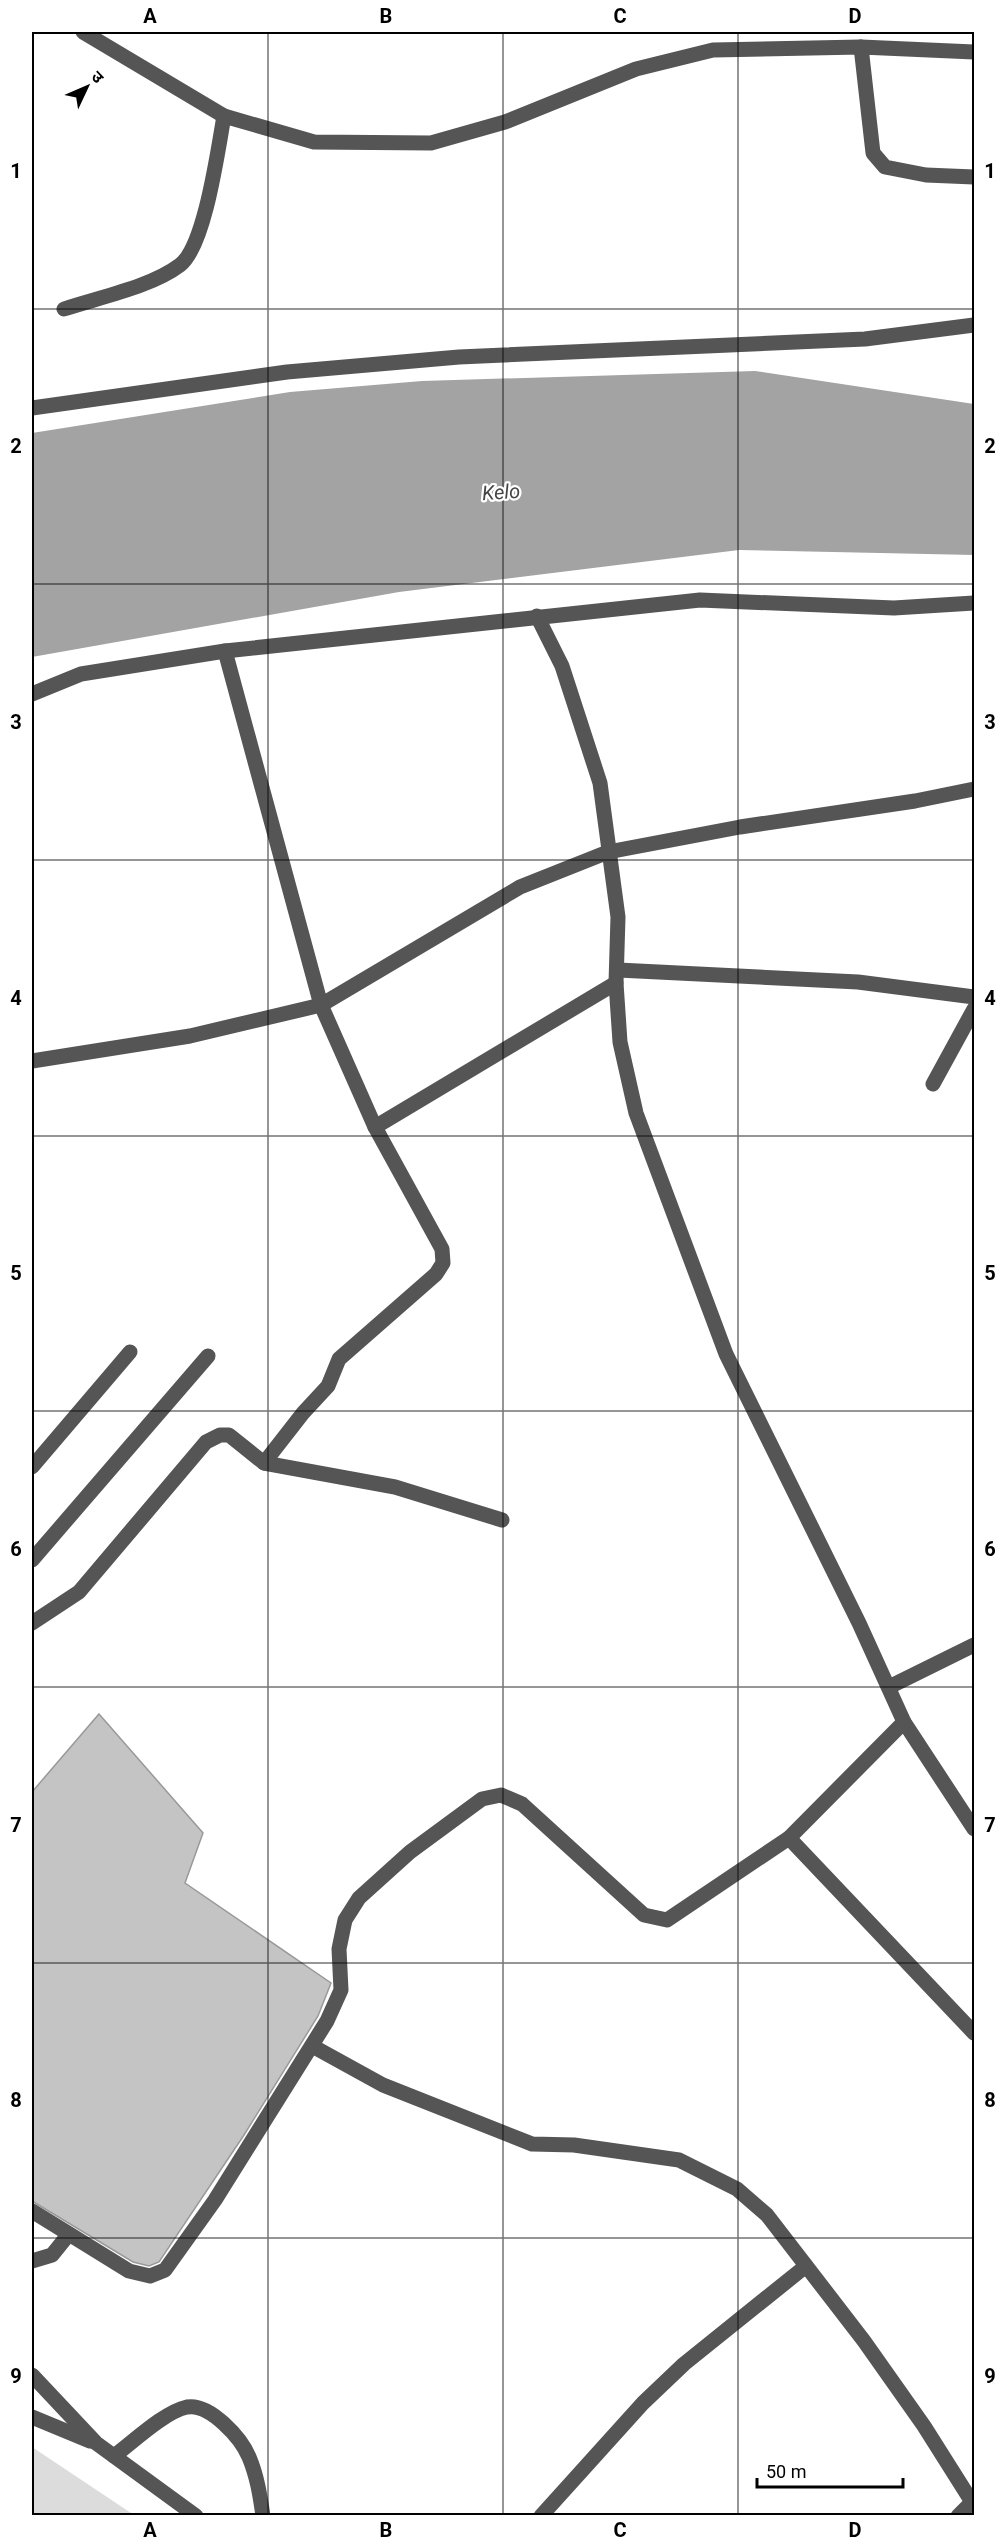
<svg xmlns="http://www.w3.org/2000/svg" width="1006" height="2547" viewBox="0 0 1006 2547" font-family="Roboto,'Noto Sans Devanagari',sans-serif">
<style>
.green{fill:#dcdcdc}
.water{fill:#a3a3a3}
.building{fill:#c4c4c4;stroke:#999;stroke-width:1.5}
.lines{fill:none;stroke-linecap:round;stroke-linejoin:round}
.minor{stroke:#555;stroke-width:15}
.grid{fill:none;stroke:#000;stroke-width:1.5;stroke-opacity:0.55}
.labels{text-anchor:middle;stroke-width:4.5;stroke-linejoin:round;paint-order:stroke}
.water-label{font-size:20px;font-style:italic;fill:#444;stroke:#fff}
.neatline{fill:none;stroke:#000;stroke-width:2}
.grid-label{font-size:20px;text-anchor:middle;font-weight:bold;fill:#000}
</style>
<rect width="100%" height="100%" fill="#fff"/>
<path class="green" d="M32,2447l102,68h-102z"/>
<path class="water" d="M755,371l219,33v151l-235,-5 -340,42 -367,65v-224l258,-41 132,-11z"/>
<path class="building" d="M99,1714l104,119 -18,50 146,100 -13,33 -74,119 -85,127 -10,4 -16,-4 -101,-61v-409z"/>
<g class="lines">
<g class="minor">
<path d="M83,32l141,84 90,26 117,1 74,-21 131,-53 77,-19 148,-3 113,5"/>
<path d="M861,47l12,106 12,14 41,8 48,2"/>
<path d="M64,309c36,-12 87,-22 116,-44 25,-19 38,-116 44,-149"/>
<path d="M32,408l255,-36 172,-15 406,-18 109,-14"/>
<path d="M537,616l25,50 38,117 18,134 -2,66 4,59 16,71 90,241 133,269 45,99 70,107"/>
<path d="M32,694l49,-20 144,-23 475,-51 194,8 80,-5"/>
<path d="M618,970l240,12 116,15"/>
<path d="M32,1061l158,-25 131,-31 199,-118 88,-35 132,-25 175,-26 59,-12"/>
<path d="M933,1084l41,-75"/>
<path d="M375,1127l241,-144"/>
<path d="M264,1463l131,24 107,33"/>
<path d="M32,1467l98,-115"/>
<path d="M32,1560l176,-204"/>
<path d="M32,1623l47,-31 127,-150 14,-7h9l35,28 39,-50 25,-27 11,-27 97,-85 7,-11 -1,-14 -67,-122 -54,-122 -96,-354"/>
<path d="M889,1687l85,-42"/>
<path d="M789,1838l185,195"/>
<path d="M314,2047l69,38 149,59 42,1 105,15 58,29 30,26 97,126 60,85 48,76"/>
<path d="M32,2211l97,60 21,5 15,-6 50,-70 112,-179 14,-31 -2,-41 6,-29 14,-22 51,-46 72,-53 19,-4 21,9 122,111 23,5 122,-82 115,-116"/>
<path d="M32,2261l20,-6 17,-21"/>
<path d="M32,2375l64,68 100,73"/>
<path d="M32,2417l58,24"/>
<path d="M114,2456c19,-14 50,-44 73,-49 23,-4 54,31 62,50 8,19 11,38 14,59"/>
<path d="M541,2516l102,-113 41,-39 122,-98"/>
<path d="M958,2516l16,-16"/>
</g>
</g>
<path class="grid" d="M268,32v2484M503,32v2484M738,32v2484M32,309h942M32,584h942M32,860h942M32,1136h942M32,1411h942M32,1687h942M32,1963h942M32,2238h942"/>
<g class="labels">
<g class="water-label">
<text transform="translate(501 492) rotate(-4)" y="7">Kelo</text>
</g>
</g>
<rect width="1006" height="2547" fill="none" stroke="#ffffff" stroke-width="66"/>
<g transform="translate(87 87) rotate(46)" stroke="#ffffff" stroke-width="4.5" paint-order="stroke">
<path d="M0-4.5L10 22L0 15L-10 22Z" fill="#000000"/>
<text y="-9" font-size="16" font-weight="bold" text-anchor="middle" fill="#000000">उ</text>
</g>
<path d="M757 2478v9h146v-9" fill="none" stroke="#000000" stroke-width="3"/>
<text x="766" y="2478" font-size="18" fill="#000000" stroke="#ffffff" stroke-width="4.5" paint-order="stroke">50 m</text>
<rect x="33" y="33" width="940" height="2481" class="neatline"/>
<g class="grid-label">
<text x="150" y="23">A</text>
<text x="386" y="23">B</text>
<text x="620" y="23">C</text>
<text x="855" y="23">D</text>
<text x="16" y="178">1</text>
<text x="990" y="178">1</text>
<text x="16" y="453">2</text>
<text x="990" y="453">2</text>
<text x="16" y="729">3</text>
<text x="990" y="729">3</text>
<text x="16" y="1005">4</text>
<text x="990" y="1005">4</text>
<text x="16" y="1280">5</text>
<text x="990" y="1280">5</text>
<text x="16" y="1556">6</text>
<text x="990" y="1556">6</text>
<text x="16" y="1832">7</text>
<text x="990" y="1832">7</text>
<text x="16" y="2107">8</text>
<text x="990" y="2107">8</text>
<text x="16" y="2383">9</text>
<text x="990" y="2383">9</text>
<text x="150" y="2537">A</text>
<text x="386" y="2537">B</text>
<text x="620" y="2537">C</text>
<text x="855" y="2537">D</text>
</g>
</svg>
